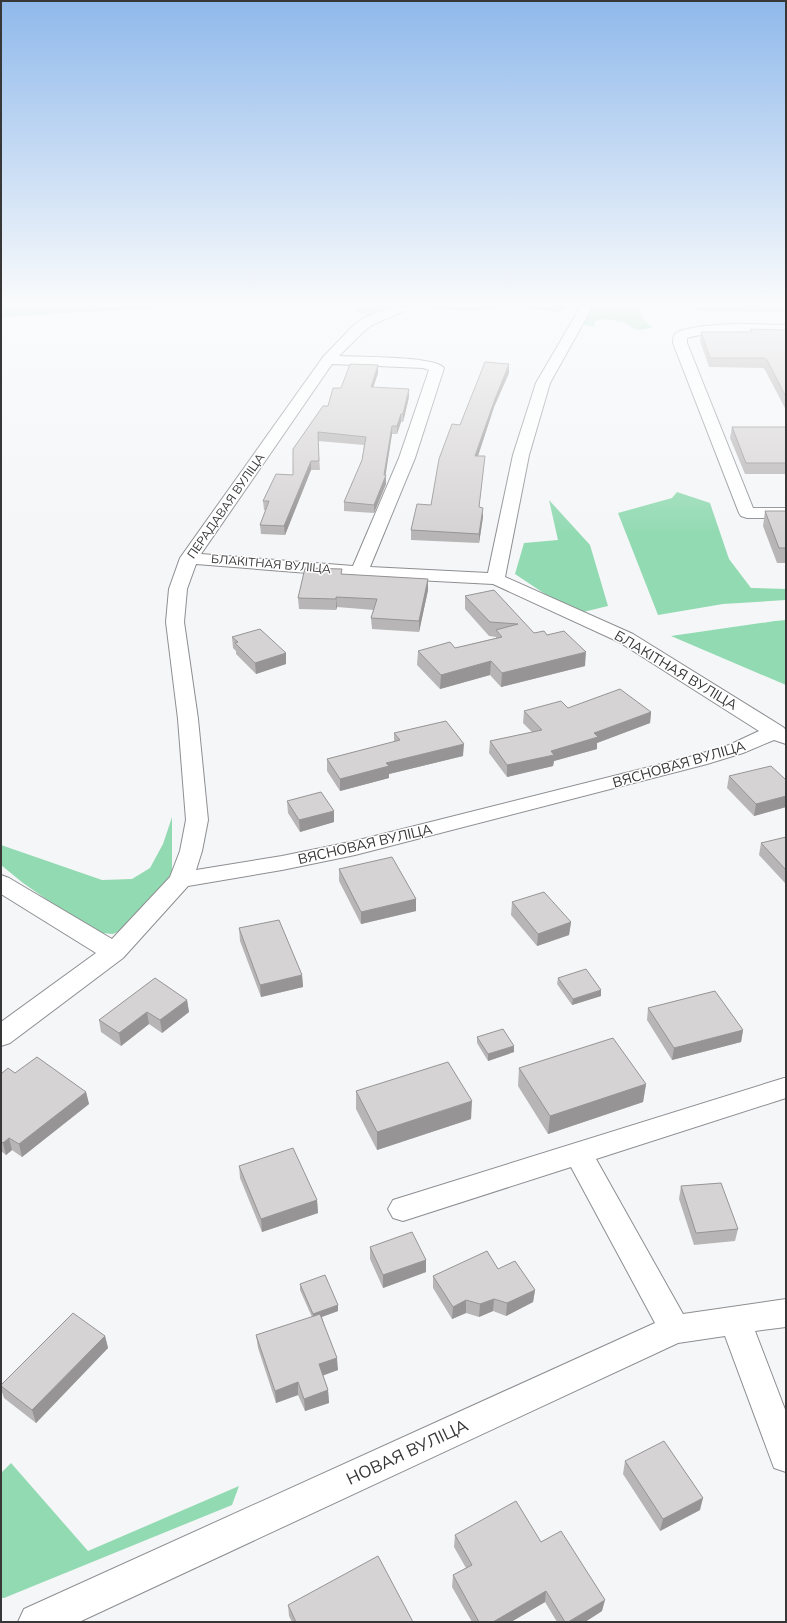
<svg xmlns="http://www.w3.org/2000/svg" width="787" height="1623" viewBox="0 0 787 1623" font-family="Mulish,sans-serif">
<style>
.green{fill:#92dab2}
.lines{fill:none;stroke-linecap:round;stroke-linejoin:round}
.minor-casing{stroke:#8d8e91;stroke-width:2}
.minor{fill:#fff;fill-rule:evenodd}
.wall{fill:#b8b5b6}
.shaded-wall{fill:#969494}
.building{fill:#d6d3d4;stroke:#969494}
.labels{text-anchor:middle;stroke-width:3;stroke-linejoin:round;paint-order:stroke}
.far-street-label{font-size:12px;fill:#373738;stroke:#fff}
.street-label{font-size:14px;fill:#373738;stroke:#fff}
.near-street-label{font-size:17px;fill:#373738;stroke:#fff}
</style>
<rect width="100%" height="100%" fill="#f5f6f8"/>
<g class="green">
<path d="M1,307h401l-24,9 -20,-3 -2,-5h-200l-155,9z"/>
<path d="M415,307h84l-3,2 -34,2z"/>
<path d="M526,307h44l-11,5 -30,-3z"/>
<path d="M590,307h54l-4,4 3,9 10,8 -16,2 -13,-8 -18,-3 -11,2 -1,6 -13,-3 9,-13z"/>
<path d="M691,307h95v5l-88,-1z"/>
<path d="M677,492l33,11 19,56 22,29 35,1v11l-63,4 -65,11 -40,-102 54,-15z"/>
<path d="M549,500l41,45 18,61 -33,8 -60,-40 9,-31 34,-3z"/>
<path d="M786,620v65l-115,-49 104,-15z"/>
<path d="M172,817v57l-48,55 -11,5 -24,-2 -13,-12 -53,-37 -22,-18v-20l101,35 30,-1 18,-11 13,-24z"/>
<path d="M11,1463l77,88 151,-65 -7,19 -228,93h-3v-125z"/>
</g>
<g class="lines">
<defs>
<g id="minor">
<path d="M391,307h17l-2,3 -34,15 -9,7 -24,24c17,1 97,0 105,12l-29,90 -45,109 118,6 25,-118 23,-72 42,-72v-4h12v4l-40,72 -21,72 -24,122 128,57 150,93 3,3v14l-12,-4 -31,13 -36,11 -352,91 -73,15 -94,16 -65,72 -113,85 -9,3v-24l95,-69 -95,-59v-19l8,3 103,61 58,-62 10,-26 6,-31 -8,-101 -12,-97 3,-33 11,-31 143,-201 30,-31 9,-7zM332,364l91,4 6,2 -30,88 -46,108 -152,-12zM196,564l163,13 134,7 126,58 140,89 -30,14 -36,11 -338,85 -73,15 -86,14 6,-19 6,-31 -10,-101 -14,-97 3,-33z"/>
<path d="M746,324l40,1v8c-33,-1 -67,-4 -99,5v5l66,165h33v10h-39l-6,-2 -2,-3 -66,-170c0,-3 0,-7 2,-9 9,-9 57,-10 71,-10z"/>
<path d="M784,1078h2v20l-190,61 87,155 103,-15v28l-31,4 31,81v60l-12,-4 -49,-132 -47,7 -599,279h-61l6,-13 631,-286 -84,-156 -168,54 -10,-3 -5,-9 5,-9z"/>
</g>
</defs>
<use href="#minor" class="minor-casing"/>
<use href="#minor" class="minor"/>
</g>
<g class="wall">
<path d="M750,329l36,1v80l-21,-40 -2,-2 -54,-1 -9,-26 1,-9h49z"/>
<path d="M378,373l-5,14 36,10 -6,25h-2l-4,12h-5l-7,41h1v9l-12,29 -30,-2v-9l18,-42 2,-15 -46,-4 2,29h-9l-26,65 -24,-1 -1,-9 6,-15h-2l-1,-9 30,-26 35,-69 13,-18z"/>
<path d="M509,373l-15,34 -16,49 6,9 -5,43 4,9 -4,26 -68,-3v-10l20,-25 29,-80z"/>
<path d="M732,427h54v47h-41l-15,-36z"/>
<path d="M765,511h21v52h-9l-14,-37z"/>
<path d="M342,574l86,5v11l-9,42 -47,-3 -1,-11 3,-8 -37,-3 -1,3 -37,-1 -1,-11z"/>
<path d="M465,596l69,37 13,2 38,31 -84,21 -11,-12 -50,14 -23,-24 1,-14 37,-3 41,-10v-1l-7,-1 -24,-27z"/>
<path d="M232,637l54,16v11l-30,10 -20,-20v-3l-3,-3z"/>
<path d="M568,708l83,4 -1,11 -53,20v6l-43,12 -1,5 -46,11 -18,-24 1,-12 42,-9 -9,-9 1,-12z"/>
<path d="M394,733l69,23 -74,18v4l-49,13 -13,-20v-12l67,-17z"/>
<path d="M729,776l57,4v27l-32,9 -27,-28z"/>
<path d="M287,801l47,21 -34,10 -12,-19z"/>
<path d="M786,837v46h-1l-26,-28 2,-12z"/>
<path d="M339,869l77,30v12l-55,13 -22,-43z"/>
<path d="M512,902l59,20 -2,13 -32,11 -26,-31z"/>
<path d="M239,928l63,47 1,12 -42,10 -21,-56z"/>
<path d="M558,978l43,18 -29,9 -15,-21z"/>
<path d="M187,1000l2,12 -27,21 -13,-9 -28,22 -20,-14 -2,-12z"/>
<path d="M648,1008l95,22 -2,12 -69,18 -25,-40z"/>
<path d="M477,1037l37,15 -26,9 -11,-18z"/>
<path d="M519,1068l127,16 -3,18 -95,32 -30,-48z"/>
<path d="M15,1073l71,19 3,12 -67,53 -10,-7 -6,5 -5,-4v-77z"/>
<path d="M356,1091l115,28 -94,31 -21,-41z"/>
<path d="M239,1166l78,34 1,13 -56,19 -22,-54z"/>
<path d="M681,1186l57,43 -3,12 -41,4 -15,-46z"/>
<path d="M370,1247l56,13v12l-43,16 -13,-29z"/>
<path d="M498,1269l37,21 -2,12 -27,14 -13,-5 -14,6 -13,-4 -14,6 -19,-31v-12z"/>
<path d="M300,1284l38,27 -16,6 16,53 -15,5 5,15 1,13 -24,8 -7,-16 -22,8 -18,-55 -2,-13 56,-18 -12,-27z"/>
<path d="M105,1336l3,12 -72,75 -32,-25 -3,-9v-3z"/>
<path d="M625,1461l75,49 -40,21 -37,-57z"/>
<path d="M455,1535l86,7 61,69 -17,11h-28l-12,-20 -34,20h-39l-20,-35 1,-12 13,-7 -12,-21z"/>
<path d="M288,1605l125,17h-121l-3,-6z"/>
</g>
<g class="shaded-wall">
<path d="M509,364v9l-15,34 -19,58v-9l20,-57z"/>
<path d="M378,365v8l-7,22v-8z"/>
<path d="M409,389v8l-6,25v-8z"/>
<path d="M401,414v8l-4,12v-8z"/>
<path d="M392,426v8l-7,45 1,-4v9l-12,29v-8l10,-30z"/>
<path d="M311,461v9l-26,65 -1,-9z"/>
<path d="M483,508v9l-4,26v-9z"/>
<path d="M428,579v11l-9,42v-11z"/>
<path d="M336,597l1,10 -1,3z"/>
<path d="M586,652l-1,14 -84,21 1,-14z"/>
<path d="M286,653v11l-30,10 -1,-11z"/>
<path d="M491,661l-1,14 -50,14 1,-14z"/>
<path d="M651,712l-1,11 -53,20v6l-43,12 -1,5 -46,11v-12l44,-14 43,-18z"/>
<path d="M464,744l-1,12 -74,18v4l-49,13v-12l46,-16z"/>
<path d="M786,796v11l-32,9 2,-12z"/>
<path d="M334,811v11l-34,10 -1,-12z"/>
<path d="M416,899v12l-55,13v-12z"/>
<path d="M571,922l-2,13 -32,11 1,-12z"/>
<path d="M302,975l1,12 -42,10 -1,-12z"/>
<path d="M601,990v6l-29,9 1,-6z"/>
<path d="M187,1000l2,12 -27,21 -2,-13z"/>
<path d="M147,1012l2,12 -28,22 -2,-13z"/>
<path d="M743,1030l-2,12 -69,18 2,-12z"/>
<path d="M514,1046v6l-26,9v-7z"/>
<path d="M646,1084l-3,18 -95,32 2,-18z"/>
<path d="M86,1092l3,12 -67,53 -3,-13z"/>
<path d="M472,1101l-1,18 -94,31v-18z"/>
<path d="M9,1138l3,12 -6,5 -3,-12z"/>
<path d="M317,1200l1,13 -56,19 -1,-13z"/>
<path d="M426,1260v12l-43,16v-13z"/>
<path d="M535,1290l-2,12 -27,14 1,-13z"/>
<path d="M494,1299l-1,12 -14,6 1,-13z"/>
<path d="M466,1300v13l-14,6 1,-12z"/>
<path d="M338,1305v6l-25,9v-6z"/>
<path d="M105,1336l3,12 -72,75 -4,-13z"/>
<path d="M337,1358l1,12 -19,7v-13z"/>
<path d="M298,1382v13l-22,8 -1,-12z"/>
<path d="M328,1390l1,13 -24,8 -1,-12z"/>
<path d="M703,1498l-3,12 -40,21 3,-12z"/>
<path d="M546,1591l-1,11 -34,20h-18z"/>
<path d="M605,1600l-3,11 -17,11h-17z"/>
</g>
<g class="building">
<path d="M750,329l36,1v67l-19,-37 -3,-2h-54l-9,-26h51z"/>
<path d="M485,362l24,2 -14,35 -20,57h10l-6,51 4,1 -4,26 -68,-4 6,-26 14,1 8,-46 13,-35 8,1z"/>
<path d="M350,364l28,1 -7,22 38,2 -6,25h-2l-4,12h-5l-8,49h2l-12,30 -30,-3 18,-42 4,-23 -48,-5 1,29h-8l-27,65 -24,-1 9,-24h-6l13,-27 17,1v-26l30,-43h5l5,-18h8z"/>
<path d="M732,427h54v36h-40z"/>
<path d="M765,511h21v37h-7z"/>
<path d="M305,568l37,1 -1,5 87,5 -9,42 -48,-3 6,-19 -41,-2v2l-38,-1z"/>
<path d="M494,590l40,43 10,-2 3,4 17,-4 22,21 -84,21 -11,-12 -50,14 -23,-24 32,-9 5,6 47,-11 -6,-7 22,-6 -28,-2 -25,-26z"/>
<path d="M260,629l26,24 -31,10 -20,-20 3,-1 -6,-5z"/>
<path d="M620,689l31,23 -57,21 4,4 -47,14 3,4 -47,10 -17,-24 52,-11 -18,-19 37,-10 7,7z"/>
<path d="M446,721l18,23 -78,19 3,3 -49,13 -13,-20 73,-19 -6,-7z"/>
<path d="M771,766l15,14v16l-30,8 -27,-28z"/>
<path d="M321,792l13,19 -35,9 -12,-19z"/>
<path d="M786,837v33l-25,-27z"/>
<path d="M392,857l24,42 -55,13 -22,-43z"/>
<path d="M544,892l27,30 -33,12 -26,-32z"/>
<path d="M279,920l23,55 -42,10 -21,-57z"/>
<path d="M586,969l15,21 -28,9 -15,-21z"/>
<path d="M155,978l32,22 -27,20 -13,-8 -28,21 -20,-13z"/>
<path d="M715,991l28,39 -69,18 -26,-40z"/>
<path d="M503,1029l11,17 -26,8 -11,-17z"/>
<path d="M613,1038l33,46 -96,32 -31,-48z"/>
<path d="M37,1057l49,35 -67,52 -10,-6 -6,5 -2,-2v-67l7,-6 7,5z"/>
<path d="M448,1062l24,39 -95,31 -21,-41z"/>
<path d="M293,1148l24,52 -56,19 -22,-53z"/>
<path d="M721,1183l17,46 -42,4 -15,-47z"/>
<path d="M412,1232l14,28 -43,15 -13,-28z"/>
<path d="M487,1251l11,18 17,-8 20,29 -28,13 -13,-4 -14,5 -14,-4 -13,7 -20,-31z"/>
<path d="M325,1275l13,30 -25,9 -13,-30z"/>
<path d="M73,1313l32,23 -73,74 -31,-24v-1z"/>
<path d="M320,1314l17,44 -18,6 9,26 -24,9 -6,-17 -23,9 -19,-56z"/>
<path d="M664,1441l39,57 -40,21 -38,-58z"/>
<path d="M516,1501l25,41 20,-11 44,69 -37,22h-3l-19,-31 -53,31h-14l-26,-47 19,-10 -17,-30z"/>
<path d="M378,1556l35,66h-117l-8,-17z"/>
</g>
<linearGradient id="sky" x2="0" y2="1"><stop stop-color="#8fb9eb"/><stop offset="0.57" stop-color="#fafbfc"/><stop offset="1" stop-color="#fafbfc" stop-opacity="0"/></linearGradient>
<rect width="787" height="534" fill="url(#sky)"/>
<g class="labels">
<g class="far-street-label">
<text transform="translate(226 506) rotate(-55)" y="4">ПЕРАДАВАЯ ВУЛІЦА</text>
<text transform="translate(271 564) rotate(5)" y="4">БЛАКІТНАЯ ВУЛІЦА</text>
</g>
<g class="street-label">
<text transform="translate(676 670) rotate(31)" y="5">БЛАКІТНАЯ ВУЛІЦА</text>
<text transform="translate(679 764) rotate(-16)" y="5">ВЯСНОВАЯ ВУЛІЦА</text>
<text transform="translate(365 844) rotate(-13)" y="5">ВЯСНОВАЯ ВУЛІЦА</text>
</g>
<g class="near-street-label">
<text transform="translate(407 1452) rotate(-25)" y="6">НОВАЯ ВУЛІЦА</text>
</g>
</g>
<rect width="787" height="1623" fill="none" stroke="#373738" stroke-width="4"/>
</svg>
